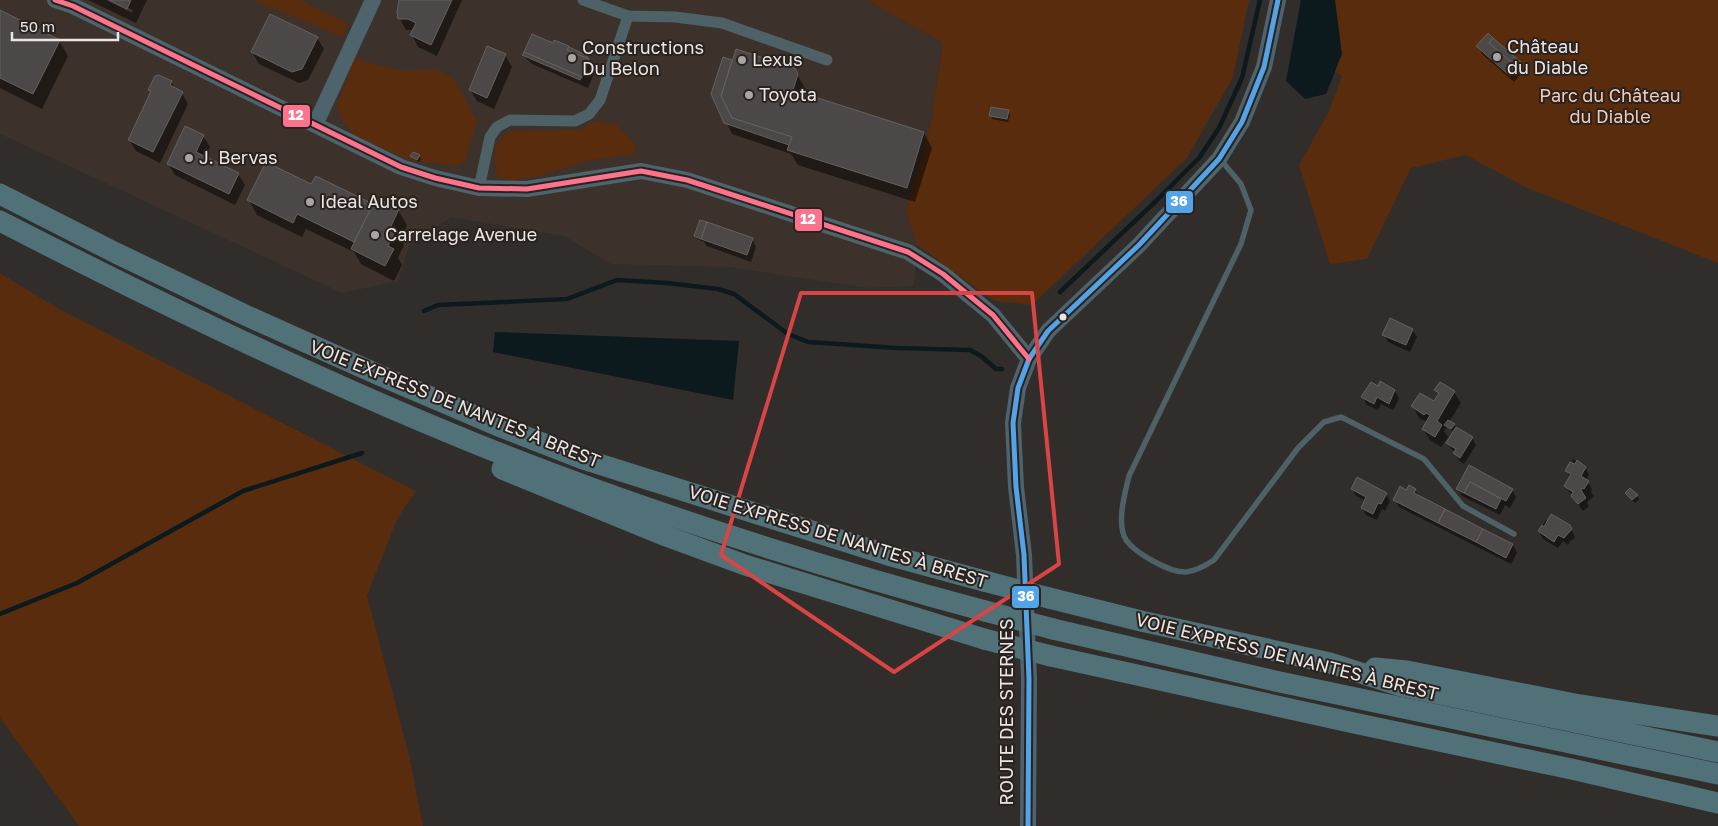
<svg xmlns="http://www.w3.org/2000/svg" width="1718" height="826" viewBox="0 0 1718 826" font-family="'Golos Text',sans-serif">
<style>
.built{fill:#3c312b}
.green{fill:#592c0e}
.water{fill:#0c191d}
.shadow{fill:#0007}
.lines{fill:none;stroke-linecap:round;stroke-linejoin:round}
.stream{stroke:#0c191d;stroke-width:4.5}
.building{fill:#4b4847;stroke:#64615f}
.lane{stroke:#4d6167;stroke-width:5.5}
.street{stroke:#4d6167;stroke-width:11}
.secondary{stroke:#4d646c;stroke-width:16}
.highway{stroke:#507178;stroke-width:21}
.highway-bridge{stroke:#507178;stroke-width:21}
.bus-1-casing{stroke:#29221f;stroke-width:9}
.bus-2-casing{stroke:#29221f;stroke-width:9}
.bus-1{stroke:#53a3e8;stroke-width:5}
.bus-2{stroke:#fc738d;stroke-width:5}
.marked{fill:none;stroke:#d94444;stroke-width:4;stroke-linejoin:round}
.poi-dot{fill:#aaa5a3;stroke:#29221f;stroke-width:2}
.bus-dot{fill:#ebe6e4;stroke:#29221f;stroke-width:2}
.labels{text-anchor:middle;stroke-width:4;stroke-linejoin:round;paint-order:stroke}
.poi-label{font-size:18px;fill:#ebe6e4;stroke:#29221f;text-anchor:start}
.park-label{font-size:18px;fill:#f5cab4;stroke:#29221f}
.street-label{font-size:18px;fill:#ebe6e4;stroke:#29221f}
.line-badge{stroke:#29221f;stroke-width:2}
.badge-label{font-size:14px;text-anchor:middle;font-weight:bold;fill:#fff}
</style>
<rect width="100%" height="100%" fill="#312d2b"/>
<path class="built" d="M0,0h866l77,43 -12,79 -25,89 11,34 -3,41 -47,2 -138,-21 -118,-3 -47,-28 -113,-19 -42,29 -11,35 -56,12 -342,-159z"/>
<g class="green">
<path d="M253,0h47l49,24 -6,13z"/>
<path d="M866,0h383l-16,77 -46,81 -155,147 -38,-4 -77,-56 -11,-34 25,-89 12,-79z"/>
<path d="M1327,0h391v263l-193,-76 -59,-32 -55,13 -44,91 -37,5 -31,-99 30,-54 13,-35 -14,-9z"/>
<path d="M355,57l18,7 32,7 31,-2 19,11 22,41 -12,40 -8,5 -47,-6 -56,-24 -13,-18 -4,-12z"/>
<path d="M593,122l24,2 20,23 -5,8 -42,5 -54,17 -30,4 -9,-6c-4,-19 -4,-33 13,-44l68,-1z"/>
<path d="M0,273l59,36 357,182 -19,28 -30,77 42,159 14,71h-344l-79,-108z"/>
</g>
<g class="water">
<path d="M1301,0h34l7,54 -16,40 -21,5 -19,-18z"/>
<path d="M495,332l244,9 -6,59 -240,-48z"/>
</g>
<g class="shadow">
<path d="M88,0h18l26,13 1,-3 -21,-10h35l-11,23z"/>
<path d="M404,0h58l-25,56 -19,-9 -6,-12 2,-5h-8l-6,-11 -2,-7z"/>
<path d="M0,12l59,29 9,15 -26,53 -42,-21z"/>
<path d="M317,38l7,11 -16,31 -9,3 -40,-19 -7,-12z"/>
<path d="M553,44l16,3 19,13 7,11 -7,17 -56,-24 -9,-9z"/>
<path d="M1478,46l42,17 4,7 -10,12 -32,-28z"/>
<path d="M505,55l7,12 -18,42 -17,-8 -7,-11z"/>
<path d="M724,58l9,3 61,8 12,21 -1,5 119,38 8,15 -17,54 -117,-37 -7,-11 -59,-20 -19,-40z"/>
<path d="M171,82l5,8 6,3 6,11 -28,59 -24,-12 -7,-11 22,-47 -2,-4z"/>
<path d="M1008,111l2,4 -2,7 -16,-3 -1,-4z"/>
<path d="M203,136l7,11 -5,10 33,17 7,11 -10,20 -60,-30 -7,-11z"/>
<path d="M412,156h7l2,3 -2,3 -5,-3z"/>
<path d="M316,177l57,28 25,5 9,15 -6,14 3,6 -6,13 4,7 -8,16 -33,-17 -7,-12 -48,-23 -4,8 -45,-22 -8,-15 63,-14z"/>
<path d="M696,236l56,3 4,8 -5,15 -44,-16 -3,-4 -7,-3z"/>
<path d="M1412,330l5,7 -7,15 -22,-10 -4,-7z"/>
<path d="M1379,387l16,4 4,8 -6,11 -12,-6 -3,6 -11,-5 -4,-7z"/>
<path d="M1436,390l18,2 7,11 -12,19 23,16 4,7 -12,19 -5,-3 -4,-9 -3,-2 -4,-7 6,-11 -7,-5 -3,4 4,6 -7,10 -11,-7 -7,-11 4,-7 -8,-4 -6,-12 21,-3 5,-7z"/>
<path d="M1573,459l12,8 4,8 -3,5 6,9 -1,3 3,4 -7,6 2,4 -6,5 -18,-25 5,-9 -3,-6z"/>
<path d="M1469,467l43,23 4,7 -6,11 -5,-3 -5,10 -38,-19 -4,-7z"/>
<path d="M1352,489l34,5 4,7 -5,10 -3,-2 -5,11 -11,-5 -4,-7 4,-7 -10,-5z"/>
<path d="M1415,490l5,8 93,47 4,8 -6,11 -112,-57 -4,-7 12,-9z"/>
<path d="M1637,496l2,3 -4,4 -6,-6z"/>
<path d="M1546,520l2,2 21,4 6,11 -2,3h-2l-3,5 -5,-4 -5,7 -15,-9 -4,-8z"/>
</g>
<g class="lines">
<g class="stream">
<path d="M1060,292l96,-91 43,-43 20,-30 23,-50 18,-78"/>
<path d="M424,311l14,-6 129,-6 50,-19 50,3 51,6 16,5 54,40 20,8 89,6 73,2 11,6 15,13h6"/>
<path d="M0,614l77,-31 166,-92 119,-38"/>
</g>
</g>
<g class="building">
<path d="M109,0h22l-4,9z"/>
<path d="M399,0h53l-21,45 -21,-10 6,-12 -8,-4h-10l-1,-7z"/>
<path d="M0,10l60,30 -27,54 -33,-16z"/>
<path d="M270,14l48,23 -16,32 -10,3 -41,-20z"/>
<path d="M1488,33l5,5 -4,5 28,24 -7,9 -34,-30z"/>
<path d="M532,34l21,9 1,-3 15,6 -2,4 22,9 -7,18 -58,-25z"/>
<path d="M1493,38l28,24 -4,5 -28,-24z"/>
<path d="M487,46l19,8 -19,44 -18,-8z"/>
<path d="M569,47l17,8 3,4 -22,-9z"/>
<path d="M736,49l59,19 3,6 -5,16 131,42 -17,56 -120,-38 5,-13 -60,-19 -11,-22z"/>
<path d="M524,52l58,25 -2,3 -58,-25z"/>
<path d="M723,57l9,3 -11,36 11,22 60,19 -3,8 -65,-22 -13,-29z"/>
<path d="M159,75l13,6 -2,4 13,7 -30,60 -25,-12 23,-49 -3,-1 7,-14z"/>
<path d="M991,107l18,3 -2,9 -18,-3z"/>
<path d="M185,126l19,9 -8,17 43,21 -10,21 -62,-30z"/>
<path d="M413,152l7,3 -3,5 -7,-4z"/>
<path d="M266,162l45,22 5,-8 57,28 -19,38 -57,-28 -4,9 -46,-23z"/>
<path d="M376,198l23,11 -8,17 5,3 -8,17 6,3 -9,17 -34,-17z"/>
<path d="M700,220l7,2 -6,17 -7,-3z"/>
<path d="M707,222l46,16 -6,17 -46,-16z"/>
<path d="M1390,318l23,11 -7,16 -24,-10z"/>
<path d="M1380,381l15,9 -6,14 -12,-7 -3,7 -13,-7 10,-15 7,4z"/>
<path d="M1440,382l15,9 -18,30 5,4 -7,12 -13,-8 8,-14 -4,-2 -2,2 -13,-9 9,-13 14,8 5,-8 -5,-3z"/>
<path d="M1448,420l7,4 -4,5 -7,-4z"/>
<path d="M1456,427l17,10 -13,21 -7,-5 3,-4 -10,-6z"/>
<path d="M1577,460l9,7 -5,9 8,5 -5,8 -2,-1 -1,2 5,8 -8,6 -7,-8 2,-4 -9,-6 7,-12 -6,-3 5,-9 5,2z"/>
<path d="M1469,465l44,24 -7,12 -36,-19 -6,11 -8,-4z"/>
<path d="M1357,477l30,16 -6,11 -3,-1 -5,11 -12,-6 5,-11 -15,-8z"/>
<path d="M1470,482l31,17 -5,10 -32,-16z"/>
<path d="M1409,485l7,4 -2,4 31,16 -7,14 -45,-23 7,-14 6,4z"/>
<path d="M1630,488l8,7 -6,5 -7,-7z"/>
<path d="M1445,509l38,20 -7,13 -38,-19z"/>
<path d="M1551,514l19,11 2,4 -8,9 -6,-3 -4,7 -16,-11 4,-6 2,2z"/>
<path d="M1483,529l30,15 -7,14 -30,-16z"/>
</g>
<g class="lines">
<path class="lane" d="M1220,159l21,25 10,26 -10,34 -112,232c-4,17 -13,47 -3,64 9,13 44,33 60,32 10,-1 19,-6 28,-12l84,-112 26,-26 17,-5 83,42 39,47 51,28"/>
<g class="street">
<path d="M583,0l45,16 47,1 47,6 105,37"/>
<path d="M479,188l11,-51 7,-10 13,-7 65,1 14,-7 11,-14 28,-84"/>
</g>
<g class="secondary">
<path d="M55,0l18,6 328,161 34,11 44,10 48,1 114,-18 46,9 221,72 35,22 50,41 36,44"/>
<path d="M316,123l57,-123"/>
<path d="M1028,826l1,-147 -5,-124 -8,-68 -3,-64 5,-35 11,-29 19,-28 91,-86 80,-86 23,-37 22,-55 14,-67"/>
</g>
<g class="highway">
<path d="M0,194l116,59 129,62 134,60 122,52 82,32 305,96 96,26"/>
<path d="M0,221c153,79 309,155 469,220 168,68 341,123 516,170"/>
<path d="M502,469l164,67 79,29 239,74"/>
<path d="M1049,598l92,23 189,42 71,23 317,66"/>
<path d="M1053,629l222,52 443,93"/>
<path d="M1051,656l303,67 222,47 142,33"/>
<path d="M1375,668l32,3 173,34 138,21"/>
</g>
<g class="highway-bridge">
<path d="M984,581l65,17"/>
<path d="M985,611l68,18"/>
<path d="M984,639l67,17"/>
</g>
<defs>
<path id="bus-1" d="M1028,826l1,-147 -5,-124 -8,-68 -3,-64 5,-35 11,-29 19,-28 91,-86 80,-86 23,-37 22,-55 14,-67"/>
<path id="bus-2" d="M55,0l18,6 328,161 34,11 44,10 48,1 114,-18 46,9 221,72 35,22 50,41 36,44"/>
</defs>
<use href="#bus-1" class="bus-1-casing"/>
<use href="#bus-2" class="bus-2-casing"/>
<use href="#bus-1" class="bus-1"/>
<use href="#bus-2" class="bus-2"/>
</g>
<path class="marked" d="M801,293h231l27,271 -165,108 -173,-117z"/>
<g class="poi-dot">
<circle cx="1497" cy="57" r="5"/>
<circle cx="572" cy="58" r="5"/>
<circle cx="742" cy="60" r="5"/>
<circle cx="749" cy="95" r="5"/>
<circle cx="189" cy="158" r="5"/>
<circle cx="310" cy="202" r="5"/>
<circle cx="375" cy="235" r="5"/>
</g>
<circle class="bus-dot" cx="1063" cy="317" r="4.5"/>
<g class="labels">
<g class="poi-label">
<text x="1507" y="53">Château<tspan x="1507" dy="21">du Diable</tspan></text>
<text x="582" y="54">Constructions<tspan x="582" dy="21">Du Belon</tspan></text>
<text x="752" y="66">Lexus</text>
<text x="759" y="101">Toyota</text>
<text x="199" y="164">J. Bervas</text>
<text x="320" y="208">Ideal Autos</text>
<text x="385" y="241">Carrelage Avenue</text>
</g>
<g class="park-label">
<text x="1610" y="102">Parc du Château<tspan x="1610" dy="21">du Diable</tspan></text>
</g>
<g class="street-label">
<text transform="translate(455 404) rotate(22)" y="6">VOIE EXPRESS DE NANTES À BREST</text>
<text transform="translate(838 537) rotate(17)" y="6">VOIE EXPRESS DE NANTES À BREST</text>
<text transform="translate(1287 657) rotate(14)" y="6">VOIE EXPRESS DE NANTES À BREST</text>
<text transform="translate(1007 712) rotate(-90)" y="6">ROUTE DES STERNES</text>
</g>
</g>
<g class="line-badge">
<rect x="282" y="104" width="29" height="24" rx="5" fill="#fc738d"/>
<rect x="1165" y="190" width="29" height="24" rx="5" fill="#53a3e8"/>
<rect x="794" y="208" width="29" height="24" rx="5" fill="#fc738d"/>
<rect x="1011" y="585" width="29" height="24" rx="5" fill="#53a3e8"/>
</g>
<g class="badge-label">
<text x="296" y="120">12</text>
<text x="1179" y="206">36</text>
<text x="808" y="224">12</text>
<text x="1026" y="601">36</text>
</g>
<path d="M12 32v8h106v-8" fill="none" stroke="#ebe6e4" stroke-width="2.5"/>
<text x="20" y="32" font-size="15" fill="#ebe6e4" stroke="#29221f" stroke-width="4" paint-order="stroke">50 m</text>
</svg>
